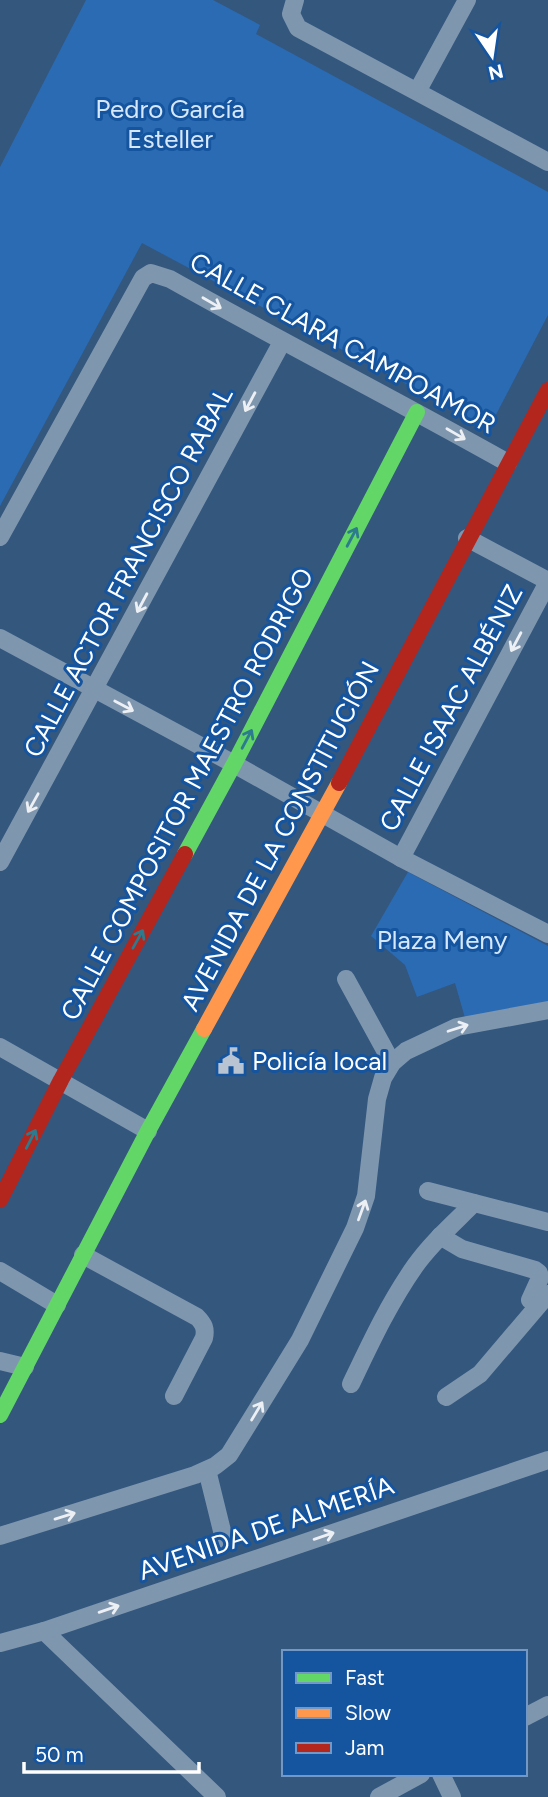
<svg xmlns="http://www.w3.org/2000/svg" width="548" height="1797" viewBox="0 0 548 1797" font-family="Figtree,sans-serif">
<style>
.green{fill:#2a6bb4}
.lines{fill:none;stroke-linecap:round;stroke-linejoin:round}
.street{stroke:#7f96af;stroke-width:18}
.fast{stroke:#63d668;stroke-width:16}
.slow{stroke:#ff974d;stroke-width:16}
.jam{stroke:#b3261e;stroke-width:16}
.oneway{stroke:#eceff3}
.oneway2{stroke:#2c7b8e}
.labels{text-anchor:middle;stroke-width:6;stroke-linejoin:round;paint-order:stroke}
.park-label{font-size:26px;fill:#d6e8fd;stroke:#15549e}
.street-label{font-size:26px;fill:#fff;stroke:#15549e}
.poi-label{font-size:26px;fill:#fff;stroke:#15549e;text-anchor:start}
</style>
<rect width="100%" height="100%" fill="#34577e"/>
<g class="green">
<path d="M86,0h127l47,25 -4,9 292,158v123l-59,113 -347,-185 -142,263v-339z"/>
<path d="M408,872l140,74v57l-83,15 -10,-35 -38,14 -12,-32 -34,-29z"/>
</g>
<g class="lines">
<g class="street">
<path d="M295,0l-4,14 7,14 250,134"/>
<path d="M418,90l49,-90"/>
<path d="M0,537l138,-250 5,-9 8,-5 19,6c112,63 226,121 338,184"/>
<path d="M467,538l81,43"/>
<path d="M0,638l234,126 167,94 147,76"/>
<path d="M401,858l147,-276"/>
<path d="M0,862l282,-520"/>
<path d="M346,979l46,84"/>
<path d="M0,1047l148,84"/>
<path d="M428,1191l120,31"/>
<path d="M440,1236l22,13 73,21 4,3 1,5 -10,22 8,3"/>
<path d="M83,1255l114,62c7,7 9,12 7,21l-30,58"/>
<path d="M0,1271l57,34"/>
<path d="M0,1361l25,6"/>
<path d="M351,1384c19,-40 38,-81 64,-118 17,-24 39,-43 59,-63"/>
<path d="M446,1397l34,-23 68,-80"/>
<path d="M207,1470l17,69"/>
<path d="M0,1536l195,-61 20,-9 14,-11 71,-115 55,-112 11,-32 11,-97 6,-21 9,-15 14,-12 51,-24 91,-17"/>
<path d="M44,1631l173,166"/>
<path d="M0,1643l44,-12 504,-171"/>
<path d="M525,1717l23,-12"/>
<path d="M441,1774l11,23"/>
<path d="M379,1797l42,-23"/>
</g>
<g class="fast">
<path d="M185,854l49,-90 183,-352"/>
<path d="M0,1415l148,-284 56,-102"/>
</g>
<path class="slow" d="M204,1029l135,-246"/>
<g class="jam">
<path d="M339,783l209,-393"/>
<path d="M0,1200l61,-120 124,-226"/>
</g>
</g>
<defs><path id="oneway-shaft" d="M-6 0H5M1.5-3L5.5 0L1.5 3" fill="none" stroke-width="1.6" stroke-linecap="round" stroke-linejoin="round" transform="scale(1.75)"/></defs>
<g class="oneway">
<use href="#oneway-shaft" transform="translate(212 303) rotate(30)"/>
<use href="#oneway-shaft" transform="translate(250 402) rotate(118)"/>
<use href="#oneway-shaft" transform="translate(456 434) rotate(30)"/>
<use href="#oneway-shaft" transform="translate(142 603) rotate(118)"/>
<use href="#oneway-shaft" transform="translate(516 642) rotate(118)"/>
<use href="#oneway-shaft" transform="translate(124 706) rotate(28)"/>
<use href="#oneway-shaft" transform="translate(33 803) rotate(119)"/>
<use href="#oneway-shaft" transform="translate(458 1028) rotate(-18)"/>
<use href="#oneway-shaft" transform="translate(362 1210) rotate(-70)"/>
<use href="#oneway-shaft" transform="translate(257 1411) rotate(-59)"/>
<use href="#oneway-shaft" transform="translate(65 1516) rotate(-17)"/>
<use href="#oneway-shaft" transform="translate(324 1536) rotate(-19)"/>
<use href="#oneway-shaft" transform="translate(109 1609) rotate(-19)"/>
</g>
<g class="oneway2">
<use href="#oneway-shaft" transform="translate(352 537) rotate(-62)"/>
<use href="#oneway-shaft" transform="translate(247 739) rotate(-62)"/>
<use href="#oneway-shaft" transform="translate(138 939) rotate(-61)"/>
<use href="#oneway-shaft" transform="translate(31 1139) rotate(-63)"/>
</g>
<defs>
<symbol id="civic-bare" viewBox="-9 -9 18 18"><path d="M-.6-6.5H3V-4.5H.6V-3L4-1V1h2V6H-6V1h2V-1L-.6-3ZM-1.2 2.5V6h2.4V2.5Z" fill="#b8c4d2" stroke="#15549e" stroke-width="2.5" paint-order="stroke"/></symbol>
</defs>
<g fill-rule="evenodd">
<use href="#civic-bare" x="212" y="1042" width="38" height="38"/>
</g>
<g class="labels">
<g class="park-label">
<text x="170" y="118">Pedro García<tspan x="170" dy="30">Esteller</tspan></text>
<text x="442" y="949">Plaza Meny</text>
</g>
<g class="street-label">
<text transform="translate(343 343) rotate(29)" y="9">CALLE CLARA CAMPOAMOR</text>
<text transform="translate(128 572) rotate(-62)" y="9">CALLE ACTOR FRANCISCO RABAL</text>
<text transform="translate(451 708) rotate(-62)" y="9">CALLE ISAAC ALBÉNIZ</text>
<text transform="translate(187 794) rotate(-62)" y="9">CALLE COMPOSITOR MAESTRO RODRIGO</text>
<text transform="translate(280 836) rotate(-62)" y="9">AVENIDA DE LA CONSTITUCIÓN</text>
<text transform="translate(266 1528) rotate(-19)" y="9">AVENIDA DE ALMERÍA</text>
</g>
<g class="poi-label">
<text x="252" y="1070">Policía local</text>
</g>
</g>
<rect x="282" y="1650" width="245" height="126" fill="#15549e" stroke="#7398c5" stroke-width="2"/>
<rect x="296" y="1673" width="35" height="10" fill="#63d668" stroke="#7398c5" stroke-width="2"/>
<text x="345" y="1685" font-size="21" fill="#ffffff">Fast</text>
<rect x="296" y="1708" width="35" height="10" fill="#ff974d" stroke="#7398c5" stroke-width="2"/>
<text x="345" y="1720" font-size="21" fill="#ffffff">Slow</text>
<rect x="296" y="1743" width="35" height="10" fill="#b3261e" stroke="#7398c5" stroke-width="2"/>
<text x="345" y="1755" font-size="21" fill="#ffffff">Jam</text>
<g transform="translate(492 56) rotate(167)" stroke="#15549e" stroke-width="5" paint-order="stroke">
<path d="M0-5L12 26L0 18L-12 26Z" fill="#ffffff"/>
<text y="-10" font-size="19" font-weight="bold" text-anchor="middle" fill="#ffffff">N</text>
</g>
<path d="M24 1762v10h175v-10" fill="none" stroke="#ffffff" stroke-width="3.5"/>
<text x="35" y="1762" font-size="21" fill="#ffffff" stroke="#15549e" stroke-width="5" paint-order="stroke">50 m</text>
</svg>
